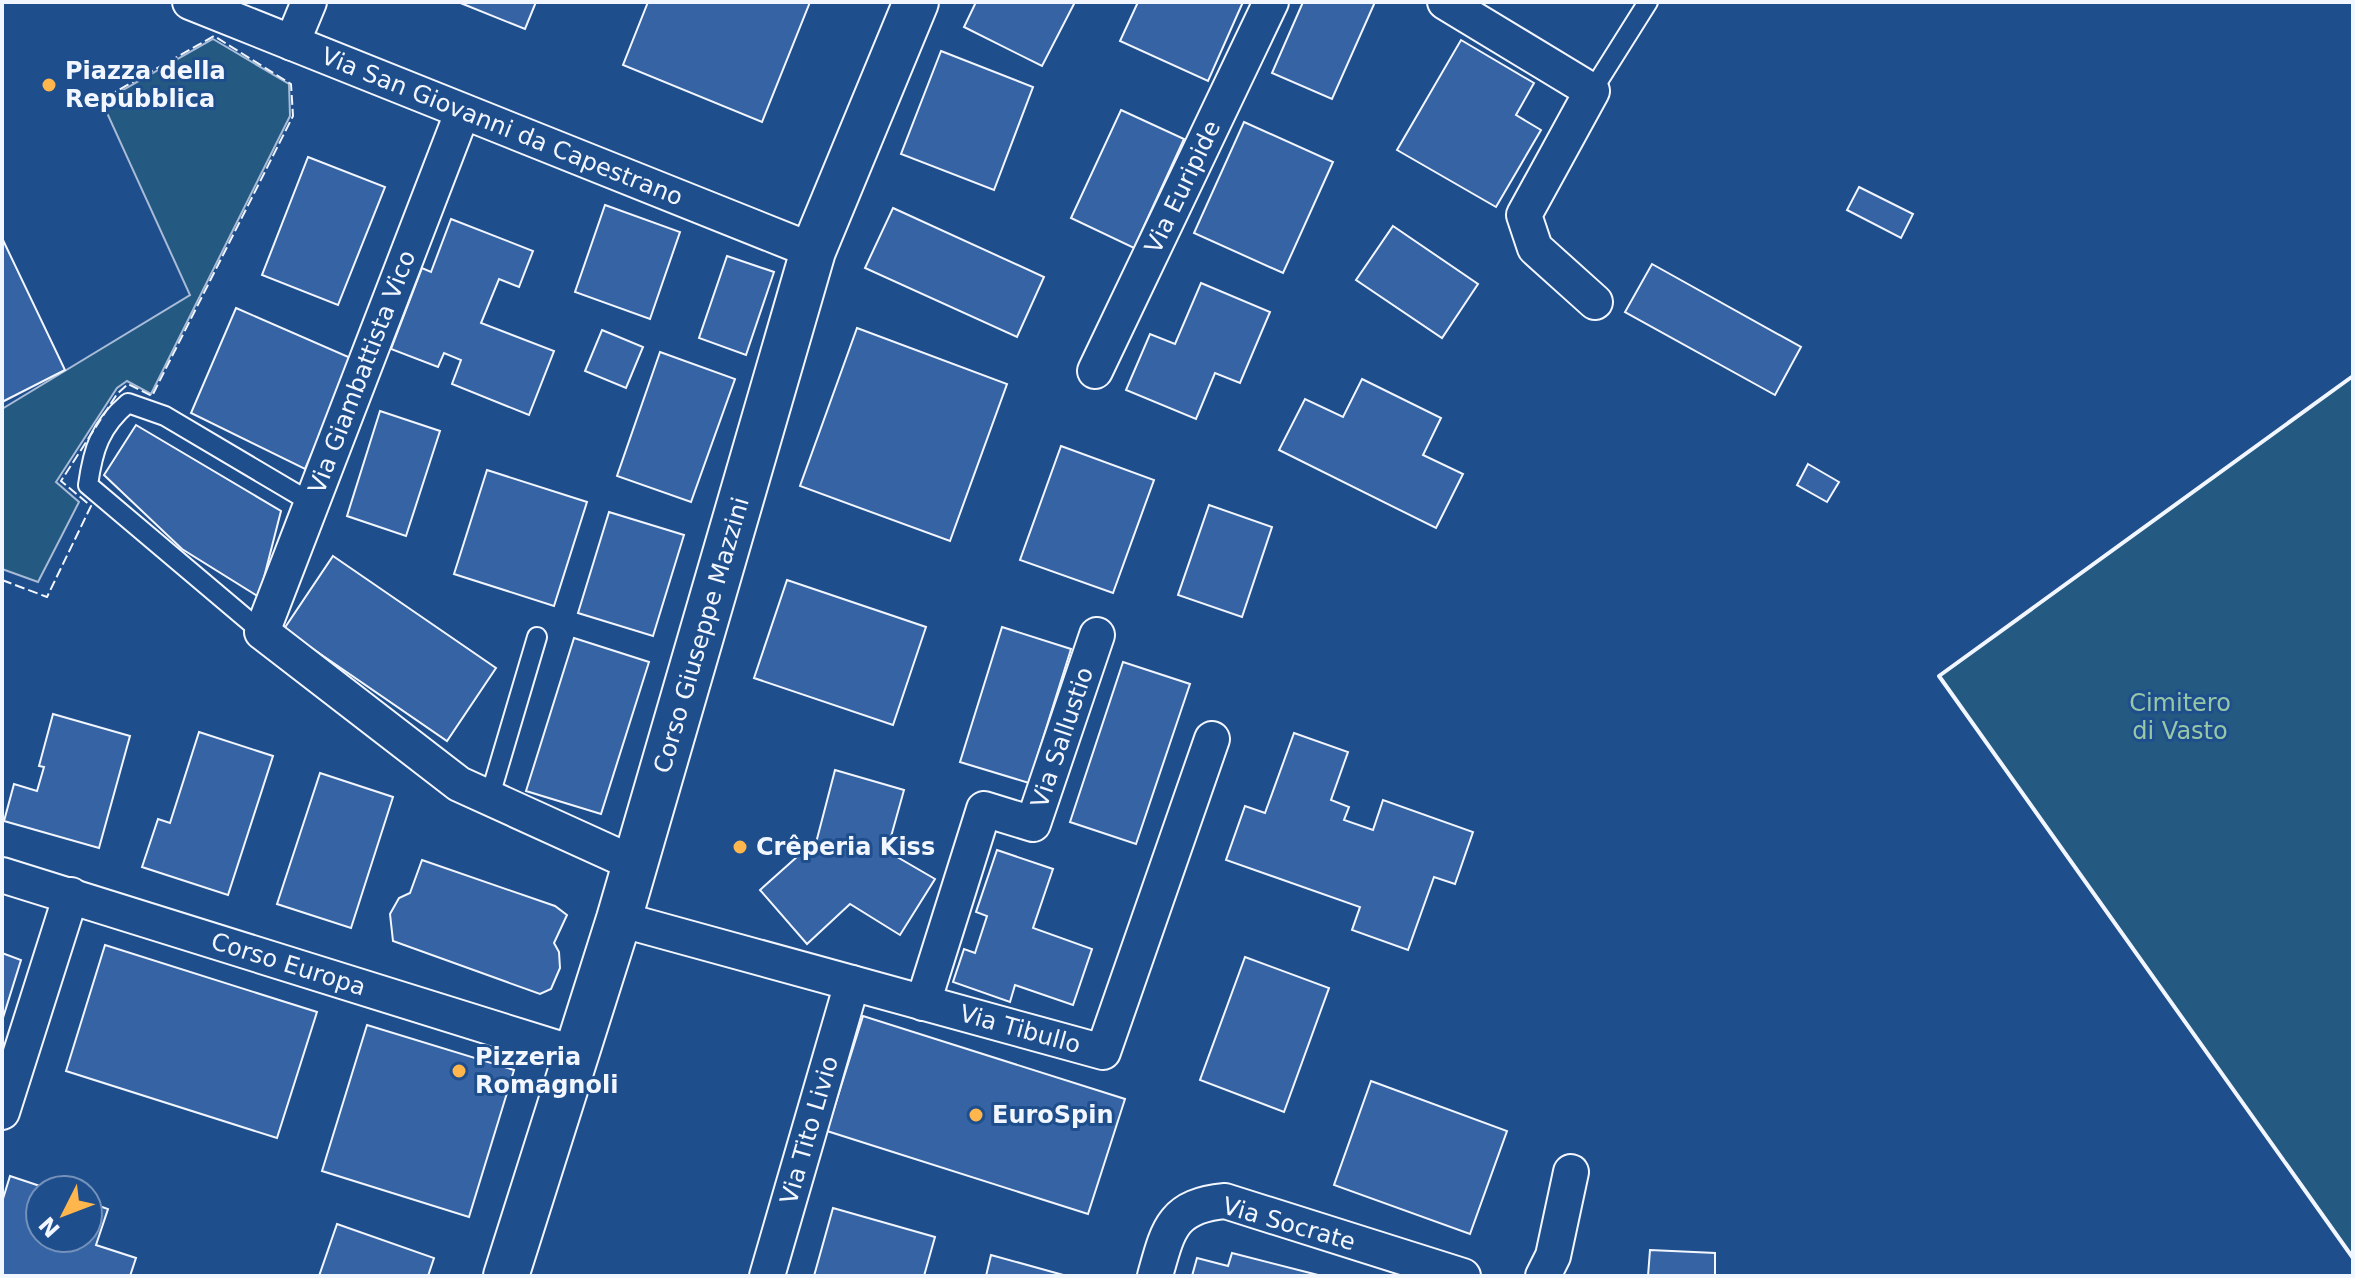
<svg xmlns="http://www.w3.org/2000/svg" width="2355" height="1278" viewBox="0 0 2355 1278" font-family="'DejaVu Sans',sans-serif">
<style>
.green{fill:#245a82;stroke:#a8bbd7;stroke-width:2}
.building{fill:#3563a3;stroke:#f2f6ff;stroke-width:2}
.lines{fill:none;stroke-linecap:round;stroke-linejoin:round}
.lane-casing{stroke:#f2f6ff;stroke-width:22}
.street-casing{stroke:#f2f6ff;stroke-width:38}
.secondary-casing{stroke:#f2f6ff;stroke-width:48}
.lane{stroke:#1f4e8c;stroke-width:18}
.street{stroke:#1f4e8c;stroke-width:34}
.secondary{stroke:#1f4e8c;stroke-width:44}
.fence{stroke:#f2f6ff;stroke-width:2;stroke-dasharray:10 4;stroke-linecap:butt}
.wall{stroke:#f2f6ff;stroke-width:4}
.poi-dot{fill:#ffb74d;stroke:#1f4e8c;stroke-width:3}
.labels{text-anchor:middle;stroke-width:6;stroke-linejoin:round;paint-order:stroke}
.poi-label{font-size:24px;font-weight:bold;fill:#f2f6ff;stroke:#1f4e8c;text-anchor:start}
.street-label{font-size:24px;fill:#f2f6ff;stroke:#1f4e8c}
.park-label{font-size:24px;fill:#97c8a6;stroke:#1f4e8c}
</style>
<rect width="100%" height="100%" fill="#1f4e8c"/>
<g class="green">
<path d="M213,39l76,45 1,32 -139,278 -24,-13 -10,7 -61,94 23,20 -41,80 -36,-13v-160l188,-114 -88,-193z"/>
<path d="M2353,376v882l-414,-582z"/>
</g>
<g class="building">
<path d="M458,2h78l-11,27z"/>
<path d="M648,2h162l-48,120 -139,-57z"/>
<path d="M976,2h99l-33,64 -78,-39z"/>
<path d="M1138,2h105l-35,79 -88,-40z"/>
<path d="M1303,2h72l-43,97 -60,-26z"/>
<path d="M1461,40l73,43 -18,32 25,15 -45,77 -99,-57z"/>
<path d="M941,51l92,36 -39,103 -93,-36z"/>
<path d="M1121,110l63,29 -50,109 -63,-30z"/>
<path d="M1244,122l89,40 -50,111 -89,-40z"/>
<path d="M308,157l77,30 -47,118 -76,-30z"/>
<path d="M1859,187l54,27 -12,24 -54,-28z"/>
<path d="M605,205l75,27 -30,87 -75,-27z"/>
<path d="M893,208l151,69 -27,60 -152,-69z"/>
<path d="M451,219l82,32 -14,36 -20,-8 -18,44 73,28 -25,64 -77,-31 9,-24 -17,-7 -6,14 -47,-18 31,-81 9,4z"/>
<path d="M1393,226l85,58 -36,54 -86,-58z"/>
<path d="M2,238l63,132 -63,32z"/>
<path d="M727,256l47,16 -28,83 -47,-17z"/>
<path d="M1652,264l149,83 -26,48 -150,-83z"/>
<path d="M1201,283l69,29 -30,71 -25,-10 -19,46 -70,-29 24,-56 25,10z"/>
<path d="M236,308l117,51 -48,110 -114,-56z"/>
<path d="M857,328l150,56 -57,157 -150,-55z"/>
<path d="M602,330l41,17 -17,41 -41,-17z"/>
<path d="M660,352l75,27 -44,123 -74,-26z"/>
<path d="M1362,379l79,39 -18,37 40,19 -27,54 -157,-78 26,-51 38,18z"/>
<path d="M380,411l60,20 -34,105 -59,-20z"/>
<path d="M136,425l145,86 -22,86 -77,-48 -78,-74z"/>
<path d="M1061,446l93,34 -41,113 -93,-33z"/>
<path d="M1808,464l31,18 -12,20 -30,-17z"/>
<path d="M487,470l100,32 -33,104 -100,-32z"/>
<path d="M1209,505l63,22 -30,90 -64,-22z"/>
<path d="M609,512l75,23 -31,101 -75,-23z"/>
<path d="M333,556l163,112 -49,73 -163,-112z"/>
<path d="M787,580l139,47 -33,98 -139,-47z"/>
<path d="M1002,627l69,22 -42,134 -69,-21z"/>
<path d="M574,638l75,24 -48,152 -75,-23z"/>
<path d="M1123,662l67,22 -54,160 -66,-22z"/>
<path d="M53,714l77,22 -31,112 -95,-27 10,-37 23,7 7,-24 -5,-1z"/>
<path d="M199,732l74,24 -45,139 -86,-28 16,-48 12,4z"/>
<path d="M1294,733l54,19 -17,48 18,7 -5,13 29,10 10,-30 90,32 -18,52 -21,-7 -26,73 -56,-20 8,-23 -134,-47 19,-54 20,7z"/>
<path d="M835,770l69,20 -17,61 48,28 -35,56 -50,-31 -43,40 -47,-54 57,-51z"/>
<path d="M320,773l73,24 -42,131 -74,-24z"/>
<path d="M997,850l56,19 -20,59 59,21 -19,56 -58,-20 -5,17 -57,-20 11,-33 11,4 12,-37 -11,-4z"/>
<path d="M422,860l133,46 12,9 -13,28 5,9 1,16 -9,21 -11,5 -147,-53 -3,-27 9,-16 11,-5z"/>
<path d="M105,945l212,67 -40,126 -211,-67z"/>
<path d="M2,953l19,7 -19,61z"/>
<path d="M1245,957l84,31 -45,124 -84,-32z"/>
<path d="M863,1016l262,83 -37,115 -261,-83z"/>
<path d="M367,1025l147,45 -45,147 -147,-46z"/>
<path d="M1371,1081l136,50 -37,103 -136,-49z"/>
<path d="M10,1176l42,14h-12v48h48v-36l20,7 -12,36 40,13 -6,18h-128v-74z"/>
<path d="M833,1208l102,29 -11,39h-110z"/>
<path d="M337,1224l97,34 -6,18h-109z"/>
<path d="M1650,1250l65,3v23h-67z"/>
<path d="M1232,1253l90,23h-130l5,-18 31,8z"/>
<path d="M991,1255l76,21h-81z"/>
</g>
<g class="lines">
<defs>
<g id="lane">
<path d="M1592,91l56,-89"/>
<path d="M262,632l-174,-147c5,-36 12,-58 40,-82l37,13 147,87"/>
<path d="M489,799l48,-162"/>
</g>
<g id="street">
<path id="s1" d="M190,2l623,249"/>
<path d="M1445,2l147,89 -68,124 11,33 60,54"/>
<path d="M292,43l17,-41"/>
<path d="M462,113l-200,519 197,152 176,80"/>
<path id="s2" d="M1095,371l176,-369"/>
<path id="s3" d="M2,875l574,179"/>
<path id="s4" d="M619,919l484,133 109,-313"/>
<path id="s5" d="M923,1003l61,-194 49,15 64,-189"/>
<path d="M2,1112l69,-217"/>
<path id="s6" d="M767,1276l85,-293"/>
<path d="M1155,1276c13,-47 17,-70 70,-75l238,75"/>
<path d="M1543,1276l10,-20 18,-84"/>
</g>
<g id="secondary">
<path id="s7" d="M506,1276l113,-357 194,-668 103,-249"/>
</g>
</defs>
<use href="#lane" class="lane-casing"/>
<use href="#street" class="street-casing"/>
<use href="#secondary" class="secondary-casing"/>
<use href="#lane" class="lane"/>
<use href="#street" class="street"/>
<use href="#secondary" class="secondary"/>
<path class="fence" d="M2,580l45,17 44,-91 -30,-25 56,-87 11,-10 24,12 141,-280 -2,-32 -77,-48 -113,64"/>
<path class="wall" d="M2353,376l-414,300 414,582"/>
</g>
<g class="poi-dot">
<circle cx="49" cy="85" r="8"/>
<circle cx="740" cy="847" r="8"/>
<circle cx="459" cy="1071" r="8"/>
<circle cx="976" cy="1115" r="8"/>
</g>
<g class="labels">
<g class="poi-label">
<text x="65" y="79">Piazza della<tspan x="65" dy="28">Repubblica</tspan></text>
<text x="756" y="855">Crêperia Kiss</text>
<text x="475" y="1065">Pizzeria<tspan x="475" dy="28">Romagnoli</tspan></text>
<text x="992" y="1123">EuroSpin</text>
</g>
<g class="street-label">
<text dy="8" stroke="none"><textPath href="#s1" startOffset="336">Via San Giovanni da Capestrano</textPath></text>
<text dy="8" stroke="none"><textPath href="#s2" startOffset="204">Via Euripide</textPath></text>
<text transform="translate(362 372) rotate(-69)" y="8">Via Giambattista Vico</text>
<text dy="8" stroke="none"><textPath href="#s7" startOffset="670">Corso Giuseppe Mazzini</textPath></text>
<text dy="8" stroke="none"><textPath href="#s5" startOffset="346">Via Sallustio</textPath></text>
<text dy="8" stroke="none"><textPath href="#s3" startOffset="300">Corso Europa</textPath></text>
<text dy="8" stroke="none"><textPath href="#s4" startOffset="416">Via Tibullo</textPath></text>
<text dy="8" stroke="none"><textPath href="#s6" startOffset="152">Via Tito Livio</textPath></text>
<text transform="translate(1289 1224) rotate(16)" y="8">Via Socrate</text>
</g>
<g class="park-label">
<text x="2180" y="711">Cimitero<tspan x="2180" dy="28">di Vasto</tspan></text>
</g>
</g>
<rect width="2355" height="1278" fill="none" stroke="#f2f6ff" stroke-width="8"/>
<g transform="translate(64 1214) rotate(228)"><circle r="38" fill="#1f4e8c" stroke="#7391ba" stroke-width="2"/>
<path d="M0-6L14 30L0 20L-14 30Z" fill="#ffb74d"/>
<text y="-12" font-size="22" font-weight="bold" text-anchor="middle" fill="#f2f6ff">N</text>
</g>
</svg>
